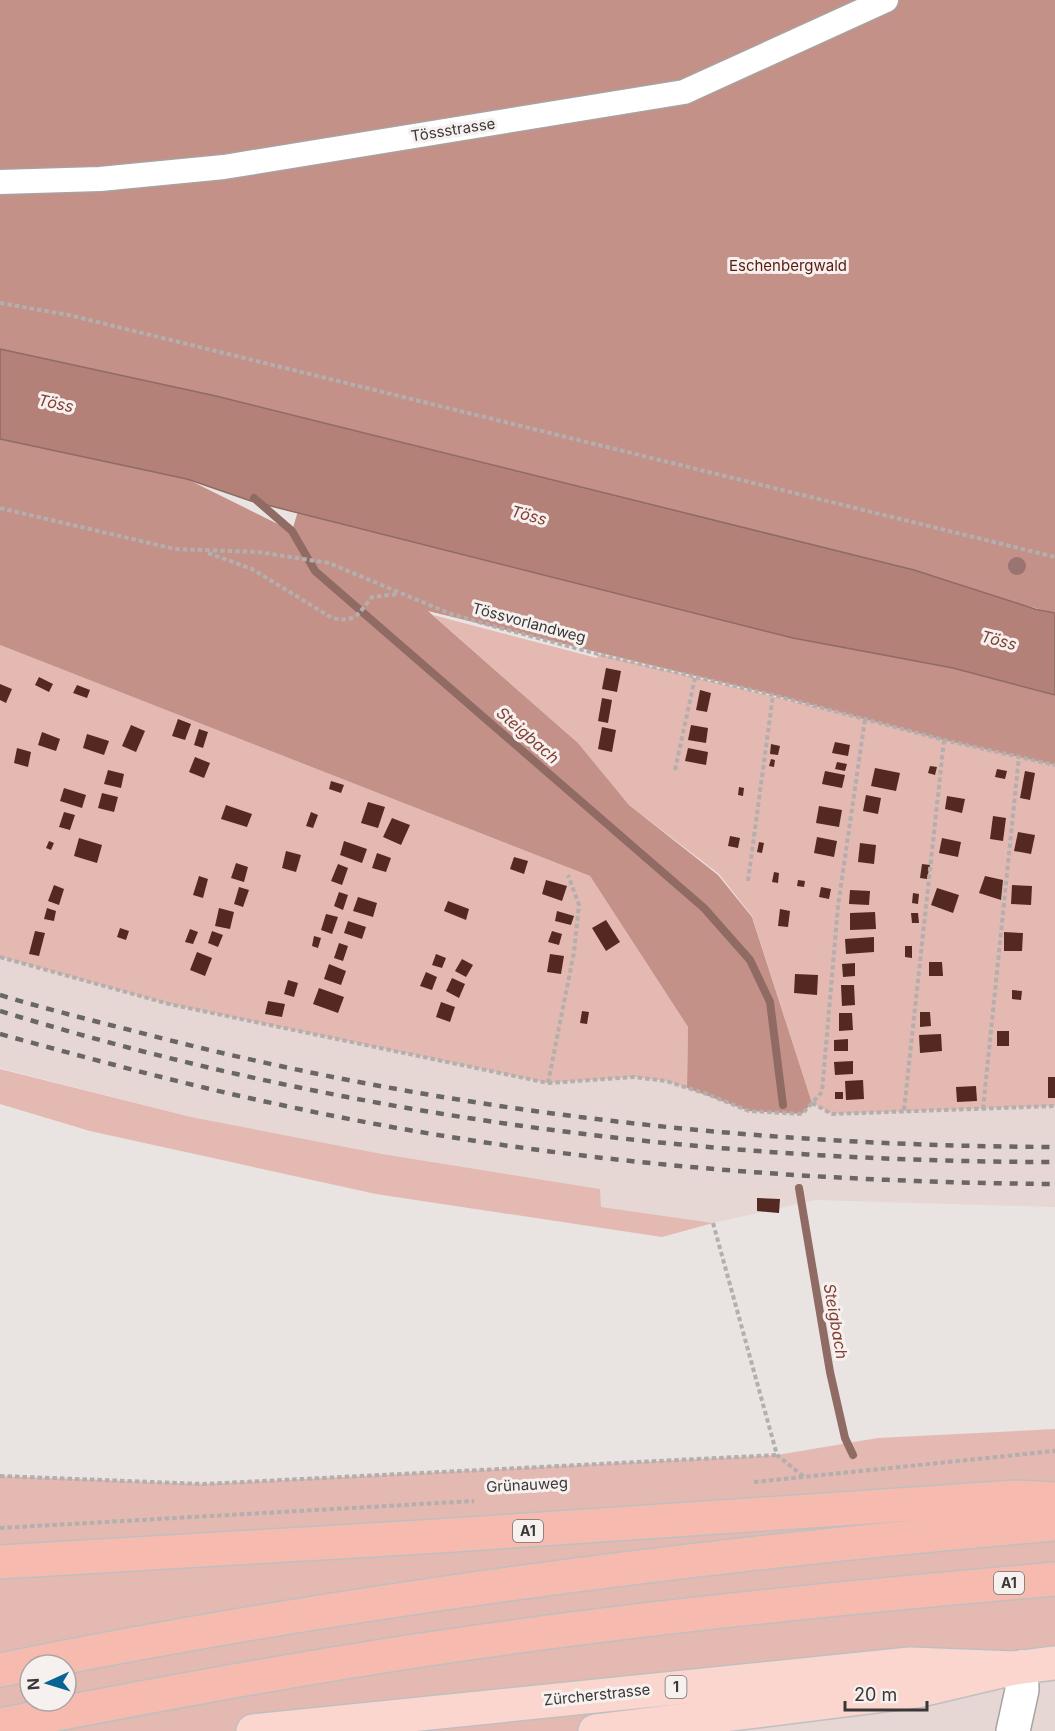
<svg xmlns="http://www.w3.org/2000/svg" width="1055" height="1731" viewBox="0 0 1055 1731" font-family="Inter,sans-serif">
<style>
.built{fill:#e6d7d4}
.green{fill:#e4b9b1;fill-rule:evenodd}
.forest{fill:#c49188}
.water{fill:#b38178;stroke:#8f6b64;stroke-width:1.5}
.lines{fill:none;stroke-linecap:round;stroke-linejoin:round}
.stream{stroke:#8f6b64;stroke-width:8}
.building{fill:#532922}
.street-casing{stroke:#a8a2a1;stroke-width:27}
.secondary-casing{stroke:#a8a2a1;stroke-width:36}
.primary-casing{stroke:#c0bfbf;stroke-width:36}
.highway-casing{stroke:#c0bfbf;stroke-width:36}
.path{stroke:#b3afae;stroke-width:4;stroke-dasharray:4.5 3;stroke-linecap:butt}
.street{stroke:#fff;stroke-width:24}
.secondary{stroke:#fff;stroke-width:33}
.primary{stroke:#fad6cf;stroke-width:33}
.highway{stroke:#f7baaf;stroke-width:33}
.rail{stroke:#696665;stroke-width:4.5;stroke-dasharray:8 8;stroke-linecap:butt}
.tree{fill:#9a7470}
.labels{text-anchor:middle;stroke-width:6;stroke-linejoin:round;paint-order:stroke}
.shield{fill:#f6f0ef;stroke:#726f6e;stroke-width:1.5}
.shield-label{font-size:14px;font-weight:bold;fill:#3a3837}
.street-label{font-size:15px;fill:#3a3837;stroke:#f6f0ef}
.park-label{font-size:15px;fill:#591a12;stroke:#f6f0ef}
.water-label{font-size:16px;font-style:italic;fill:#824035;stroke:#f6f0ef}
</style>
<rect width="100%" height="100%" fill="#e9e3e2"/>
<g class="built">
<path d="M0,957l169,47 379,79 86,-6 32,4 41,13 95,20 10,-11 20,11 223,-8v101l-240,-7 -102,23 -112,-16 -1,-18 -218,-35 -191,-37 -191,-49z"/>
<path d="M1055,1663v68h-460z"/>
</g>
<g class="green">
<path d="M433,615l164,43 1,-4 457,111v341l-223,8 -20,-11 -60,-187 -33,-42 -90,-69 -51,-62z"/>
<path d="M0,645l590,231 98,151 -1,61 -21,-7 -32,-4 -86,6 -379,-79 -169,-47z"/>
<path d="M0,1069l191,48 191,37 218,35 1,18 112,16 -51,14 -286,-43 -286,-63 -90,-27z"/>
<path d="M1055,1429v234l-460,68h-595v-255l203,8 574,-29 101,-17zM30,1665h36v36h-36z"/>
</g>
<g class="forest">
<path d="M0,0h1055v613l-839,-217 -216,-47z"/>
<path d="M0,439l187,40 105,52 6,-20 495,127 160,30 102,27v70l-111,-25 -171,-45 -345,-84 150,132 51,62 89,70 34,42 60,186 -10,11 -53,-3 -62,-23 1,-61 -98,-151 -590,-231z"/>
</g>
<path class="water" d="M0,349l216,47 698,174 121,39 20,4v82l-102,-27 -160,-30 -542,-137 -64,-22 -187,-40z"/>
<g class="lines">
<g class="stream">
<path d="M254,498l38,33 23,40 389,337 46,52 20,42 13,103"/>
<path d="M799,1188l31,184 15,66 8,17"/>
</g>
</g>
<g class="building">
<path d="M606,668l15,3 -4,21 -15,-3z"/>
<path d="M39,677l14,7 -4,8 -14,-7z"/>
<path d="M0,684l12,5 -6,14 -6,-3z"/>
<path d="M77,685l13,5 -3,8 -14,-5z"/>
<path d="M700,690l11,3 -4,19 -11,-2z"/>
<path d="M602,698l10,2 -4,23 -10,-2z"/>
<path d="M178,719l13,5 -6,16 -13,-4z"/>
<path d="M131,725l14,6 -9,21 -14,-6z"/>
<path d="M691,725l17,3 -2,15 -18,-3z"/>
<path d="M602,727l14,3 -4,22 -14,-3z"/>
<path d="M199,729l9,3 -5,16 -9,-3z"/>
<path d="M42,732l18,7 -4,12 -18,-6z"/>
<path d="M87,734l22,7 -5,14 -21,-7z"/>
<path d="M835,742l15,3 -2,11 -16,-3z"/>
<path d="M771,744l9,2 -2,9 -8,-1z"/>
<path d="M17,748l14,4 -3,15 -14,-4z"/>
<path d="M688,748l20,4 -2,13 -21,-4z"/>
<path d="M195,757l15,6 -6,15 -15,-6z"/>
<path d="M771,759l4,1 -1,7 -5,-1z"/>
<path d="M837,762l10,2 -2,7 -10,-2z"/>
<path d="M930,766l7,1 -2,8 -7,-2z"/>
<path d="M875,768l25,5 -4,18 -25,-5z"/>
<path d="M997,769l10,2 -2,8 -10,-2z"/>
<path d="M108,770l16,4 -3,14 -17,-4z"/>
<path d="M825,771l20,4 -3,13 -20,-4z"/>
<path d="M1025,771l10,2 -5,27 -10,-2z"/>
<path d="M331,781l13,4 -3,8 -12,-4z"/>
<path d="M739,787l5,1 -1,8 -5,-1z"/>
<path d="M64,788l22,7 -4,13 -22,-7z"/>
<path d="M102,793l16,4 -4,15 -16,-4z"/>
<path d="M866,795l15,3 -3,16 -15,-3z"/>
<path d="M947,796l18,3 -3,14 -17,-4z"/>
<path d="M368,802l17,5 -7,21 -17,-5z"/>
<path d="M226,805l26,9 -5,13 -26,-8z"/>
<path d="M819,806l23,4 -3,17 -23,-4z"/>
<path d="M64,812l11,3 -5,15 -11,-3z"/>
<path d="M311,812l7,3 -5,13 -7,-2z"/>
<path d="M993,816l13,2 -3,23 -13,-2z"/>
<path d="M392,818l18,7 -9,20 -18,-8z"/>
<path d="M1018,832l17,3 -4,19 -17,-3z"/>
<path d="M730,836l10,2 -2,10 -10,-2z"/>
<path d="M817,837l20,4 -3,16 -20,-4z"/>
<path d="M79,838l23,7 -5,18 -23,-7z"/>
<path d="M942,838l19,4 -3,15 -19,-4z"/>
<path d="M49,841l5,2 -3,7 -5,-2z"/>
<path d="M344,841l23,8 -5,14 -22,-8z"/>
<path d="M759,842l5,1 -2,10 -5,-1z"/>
<path d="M860,843l16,2 -2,19 -16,-2z"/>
<path d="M286,851l15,4 -5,17 -14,-4z"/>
<path d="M377,853l14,5 -5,14 -14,-4z"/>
<path d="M514,857l14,4 -4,13 -14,-5z"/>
<path d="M236,863l12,4 -4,15 -13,-4z"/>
<path d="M338,864l10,4 -6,17 -11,-4z"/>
<path d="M922,864l8,1 -3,14 -7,-1z"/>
<path d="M774,872l5,1 -1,10 -6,-1z"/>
<path d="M199,876l9,3 -5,19 -10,-3z"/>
<path d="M985,876l18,4 -2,20 -22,-7z"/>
<path d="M546,880l21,6 -5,15 -20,-7z"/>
<path d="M798,880l7,1 -1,6 -7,-1z"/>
<path d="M54,885l10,4 -5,16 -11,-4z"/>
<path d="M1012,885l20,1 -1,19 -20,-1z"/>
<path d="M239,887l10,3 -6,17 -9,-3z"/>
<path d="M821,887l10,2 -2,10 -10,-2z"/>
<path d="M937,888l22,7 -6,18 -22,-8z"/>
<path d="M850,890l20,1 -1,14 -20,-1z"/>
<path d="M339,892l9,3 -5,15 -9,-4z"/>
<path d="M913,893l6,1 -1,10 -6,-1z"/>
<path d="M358,897l19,6 -4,14 -20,-6z"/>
<path d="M448,901l21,8 -3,11 -22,-9z"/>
<path d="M47,908l9,3 -2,10 -10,-2z"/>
<path d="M219,908l15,4 -4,17 -15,-3z"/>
<path d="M780,909l10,2 -2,16 -10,-1z"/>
<path d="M557,911l17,5 -3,9 -16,-4z"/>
<path d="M875,912l1,17 -26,1v-17z"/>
<path d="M911,913h7l1,10h-7z"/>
<path d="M326,914l12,3 -6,17 -11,-4z"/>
<path d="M606,920l14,22 -14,9 -14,-23z"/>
<path d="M348,921l18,6 -4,12 -18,-6z"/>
<path d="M120,928l9,3 -3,9 -9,-3z"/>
<path d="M190,929l8,3 -5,12 -8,-2z"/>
<path d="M35,931l10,2 -6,23 -10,-2z"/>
<path d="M212,931l11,4 -5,12 -10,-4z"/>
<path d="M552,931l10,3 -3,11 -11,-3z"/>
<path d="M1004,932l19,1 -1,18h-18z"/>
<path d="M314,936l7,2 -3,10 -6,-2z"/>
<path d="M874,937v15l-28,2 -1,-15z"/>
<path d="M339,943l9,3 -5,15 -9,-3z"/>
<path d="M905,946h7v12l-7,-1z"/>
<path d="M197,952l15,6 -7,18 -15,-6z"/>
<path d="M436,954l10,4 -4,10 -10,-3z"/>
<path d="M550,954l14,2 -3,18 -14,-2z"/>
<path d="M462,959l11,6 -7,12 -11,-6z"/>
<path d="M929,962h13l1,14h-14z"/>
<path d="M855,963v13l-12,1 -1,-13z"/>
<path d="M329,964l17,7 -5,14 -17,-6z"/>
<path d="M426,972l11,5 -5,13 -12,-4z"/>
<path d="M795,974l23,1 -1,20 -23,-2z"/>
<path d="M452,978l13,6 -6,14 -13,-7z"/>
<path d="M288,980l10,3 -4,14 -10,-3z"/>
<path d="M841,985h13l1,20 -13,1z"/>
<path d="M319,988l25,9 -6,16 -25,-9z"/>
<path d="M1012,990l10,1 -1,9 -9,-1z"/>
<path d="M268,1001l17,3 -3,13 -17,-3z"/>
<path d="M441,1002l14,5 -5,15 -14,-5z"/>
<path d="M582,1011l7,1 -2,12 -7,-1z"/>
<path d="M920,1012h10l1,14 -11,1z"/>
<path d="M839,1013h13l1,17 -14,1z"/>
<rect x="997" y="1031" width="12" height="15"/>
<path d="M941,1034l1,17 -22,2 -1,-18z"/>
<path d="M848,1039v12h-14v-11z"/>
<path d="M853,1061v13l-18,1 -1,-13z"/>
<rect x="1048" y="1077" width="7" height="21"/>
<path d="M863,1080l1,19 -18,1 -1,-19z"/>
<path d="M976,1086l1,15 -20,1 -1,-15z"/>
<rect x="835" y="1092" width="8" height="7"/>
<path d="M757,1198l23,1 -1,14 -22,-2z"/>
</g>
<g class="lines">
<defs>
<path id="street" d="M0,182l100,-3 124,-12 460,-75 202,-92"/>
<path id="secondary" d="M1013,1731l9,-41 -1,-23"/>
<g id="primary">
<path d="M253,1731l657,-67 104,4"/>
<path d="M595,1731l322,-40 97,-23 41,-5"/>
</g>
<g id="highway">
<path d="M0,1562l439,-26 577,-39 39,2"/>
<path d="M0,1670c348,-71 701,-116 1055,-146"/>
<path d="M0,1725c170,-33 340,-65 512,-88 180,-25 362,-42 543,-58"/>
</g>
</defs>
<use href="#street" class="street-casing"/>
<use href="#secondary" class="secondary-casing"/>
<use href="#primary" class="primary-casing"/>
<use href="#highway" class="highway-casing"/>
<g class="path">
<path d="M0,303l69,12 986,242"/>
<path d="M0,508l175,41 83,3 71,11 122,51 49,14 98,26 175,41 171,45 111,25"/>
<path d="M208,553l44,16 80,49c24,5 26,-4 40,-21l26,-3"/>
<path d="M675,770l20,-92"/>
<path d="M748,881l25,-186"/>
<path d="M0,957l169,47 379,79 86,-6 32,4 41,13 42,17 53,3 20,-22 16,-186 27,-187"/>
<path d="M548,1083l26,-131 5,-47 -11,-30"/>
<path d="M812,1103l20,11 223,-8"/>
<path d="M983,1109l36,-353"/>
<path d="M904,1110l40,-370"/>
<path d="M713,1223l64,232 27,22"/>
<path d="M0,1476l203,8 574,-29"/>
<path d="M754,1482l301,-31"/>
<path d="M0,1528l474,-27"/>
</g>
<use href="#street" class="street"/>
<use href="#secondary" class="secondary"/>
<use href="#primary" class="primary"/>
<use href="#highway" class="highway"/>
<g class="rail">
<path d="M0,995c43,13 86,24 130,35 302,80 613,116 925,117"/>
<path d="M0,1011c341,105 699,151 1055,151"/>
<path d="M0,1034c95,26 190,52 286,72 253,55 511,76 769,78"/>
</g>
</g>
<circle class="tree" cx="1017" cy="566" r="9"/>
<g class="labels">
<g class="shield">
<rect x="513" y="1520" width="30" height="22" rx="4.5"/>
<rect x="994" y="1572" width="30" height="22" rx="4.5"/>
<rect x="665.5" y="1676" width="21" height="22" rx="4.5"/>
</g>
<g class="shield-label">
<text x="528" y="1536">A1</text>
<text x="1009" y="1588">A1</text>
<text x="676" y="1692">1</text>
</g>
<g class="street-label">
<text transform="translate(453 130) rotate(-9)" y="5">Tössstrasse</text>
<text transform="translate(529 623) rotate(15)" y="5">Tössvorlandweg</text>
<text transform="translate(527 1485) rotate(-3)" y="5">Grünauweg</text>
<text transform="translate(597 1695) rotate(-6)" y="5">Zürcherstrasse</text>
</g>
<g class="park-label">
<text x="788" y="271">Eschenbergwald</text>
</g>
<g class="water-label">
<text transform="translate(56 403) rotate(12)" y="6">Töss</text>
<text transform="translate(529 515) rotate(15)" y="6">Töss</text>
<text transform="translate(999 640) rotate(15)" y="6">Töss</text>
<text transform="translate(528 735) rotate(41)" y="6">Steigbach</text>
<text transform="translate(836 1321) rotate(80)" y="6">Steigbach</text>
</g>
</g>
<g transform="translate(48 1683) rotate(266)"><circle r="28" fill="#f6f0ef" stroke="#aba6a5" stroke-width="1.5"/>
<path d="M0-4.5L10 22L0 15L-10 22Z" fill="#086494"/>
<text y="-9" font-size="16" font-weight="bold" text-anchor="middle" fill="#3a3837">N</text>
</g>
<path d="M845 1701v9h82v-9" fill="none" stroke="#3a3837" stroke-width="3"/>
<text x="854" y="1701" font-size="18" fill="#3a3837" stroke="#f6f0ef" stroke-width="4.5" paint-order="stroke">20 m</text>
</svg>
